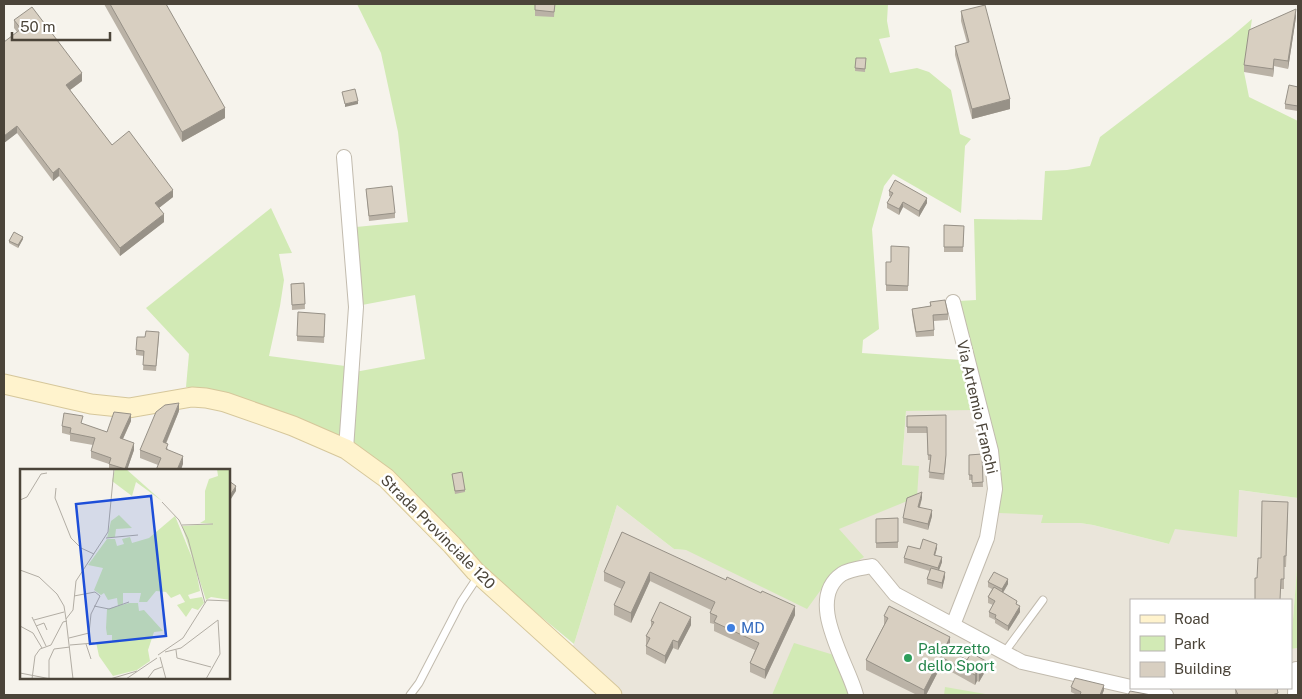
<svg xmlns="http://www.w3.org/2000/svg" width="1302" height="699" viewBox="0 0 1302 699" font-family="'Public Sans',sans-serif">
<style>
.residential{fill:#eae5da}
.green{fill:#d2eab5}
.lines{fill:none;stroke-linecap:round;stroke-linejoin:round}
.lane-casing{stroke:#c2bbae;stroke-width:9}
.street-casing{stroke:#c2bbae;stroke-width:16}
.secondary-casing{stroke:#d6c79b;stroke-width:21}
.lane{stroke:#fff;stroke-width:7}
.street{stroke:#fff;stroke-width:14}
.secondary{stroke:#fff3cd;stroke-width:19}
.wall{fill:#bab2a6}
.shaded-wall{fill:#979187}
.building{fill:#d8cfc1;stroke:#979187}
.shop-dot{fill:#3f7fe0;stroke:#fff;stroke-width:2}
.leisure-dot{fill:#2e9e5b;stroke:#fff;stroke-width:2}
.labels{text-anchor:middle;stroke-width:5;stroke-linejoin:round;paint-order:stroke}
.street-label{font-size:15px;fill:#4b4439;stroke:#fff}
.shop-label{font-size:15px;fill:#366cbe;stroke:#fff;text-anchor:start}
.leisure-label{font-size:15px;fill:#27864d;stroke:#fff;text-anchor:start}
.inset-road{fill:none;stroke:#b2ada4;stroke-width:1}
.view{fill:#1d4ed8;fill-opacity:0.15;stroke:#1d4ed8;stroke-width:2.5}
.inset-edge{fill:none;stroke:#4b4439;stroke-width:2.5}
</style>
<rect width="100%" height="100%" fill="#f6f3ec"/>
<path class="residential" d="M988,409l12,64 43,42 -1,8h38l13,2 76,19 5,-15 64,-39 60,8v59l-7,87v-44h-160v88h160v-39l7,-1v47h-697l-38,-33 11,-18 43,-139 57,44 12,1 152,-21 64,-63 4,-55z"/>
<g class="green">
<path d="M357,4h531l-1,17 3,16 -11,2 11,34 27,-5 12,4 22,18 9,44 11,5 -6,7 -4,67 -68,-39 -9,12 -12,43 7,100 -16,11 -1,13 99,7 13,50 -68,1 -4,54 17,1 -2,31 -78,32 25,28 -36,23 -21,29 -121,-59 -12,-1 -57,-44 -43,139 -97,-80 -126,-119 4,-73 70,-13 -10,-64 -53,10 -6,-78 52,-5 -10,-90 -17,-79z"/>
<path d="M1252,19l-8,53 5,25 49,24v377l-59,-8 -2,47 -62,-8 -6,15 -76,-19 -13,-2h-39l2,-8 -44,-2 1,-40 -12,-64 -29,-108 17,-1 -2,-81 68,1 3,-49 22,-1 23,-4 10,-29 131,-100z"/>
<path d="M271,208l21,45 -13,1 5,26 -4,26 -11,50 76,10 -3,74 -133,-50 -23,-3 3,-33 -43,-46z"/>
<path d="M1298,557v91l-7,1v-5z"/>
<path d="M794,643l40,12 17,40h-79z"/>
<path d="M945,687l46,8h-47z"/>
</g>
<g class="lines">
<defs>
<g id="lane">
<path d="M1004,653l39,-53"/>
<path d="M410,695l9,-12 42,-81 18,-27"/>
</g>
<g id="street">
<path d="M344,157l12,150 -10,142"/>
<path d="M953,302l38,149 4,38 -8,49 -34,87"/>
<path d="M1133,688l33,7"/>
<path d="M856,695c-8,-32 -52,-95 -14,-121 8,-5 20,-6 30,-8l23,28 127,68 109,25"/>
<path d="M1295,695l1,-26"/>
</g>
<path id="secondary" d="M4,384l87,20 38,4 63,-11 14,1 19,4 68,24 53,23 40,29 66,67 23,26 137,124"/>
</defs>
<use href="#lane" class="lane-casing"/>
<use href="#street" class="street-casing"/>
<use href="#secondary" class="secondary-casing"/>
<use href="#lane" class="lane"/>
<use href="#street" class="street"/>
<use href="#secondary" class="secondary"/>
</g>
<g class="wall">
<path d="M104,4h62l59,114 -43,24z"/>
<path d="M535,4h20l-1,13 -19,-1z"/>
<path d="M961,11l49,98 -38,10 -17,-64v-9l12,-3 -6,-22z"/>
<path d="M1296,17l-8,52 -14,-3 -1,11 -29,-5v-7z"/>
<path d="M14,20l68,61 -12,9 42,55 61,52 -14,11 5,14 -44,34 -61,-80 -6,5 -36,-48 -13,10 13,-111 -3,-4z"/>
<path d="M856,58h10l-1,14 -10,-1z"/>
<path d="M1298,87v24l-13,-2v-5z"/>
<path d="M366,189l29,24v5l-26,3z"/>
<path d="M889,191l38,12 -8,14 -16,-10 -4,8 -12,-7v-5l4,-6 -2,-1z"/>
<path d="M944,225l20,1 -1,26h-19z"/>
<path d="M23,239l-5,9 -9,-5v-2z"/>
<path d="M909,247l-1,44h-22v-29h5z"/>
<path d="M304,283l1,26 -13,1 -1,-26z"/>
<path d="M930,302l18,12v6l-14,1v15l-18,1 -4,-23v-5l18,-3z"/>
<path d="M325,319l-1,24 -27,-2v-5z"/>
<path d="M145,337h14l-3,34 -13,-1 1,-14 -8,-1v-5z"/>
<path d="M179,411l-13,33 2,6 15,14 -25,1 -18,-7v-8z"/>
<path d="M946,415v45l-2,20 -15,-2 1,-18h-2l-1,-27h-20v-17z"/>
<path d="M131,421l-8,18 11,11 -7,20h-18v-6l-18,-6v-7l2,-6 -23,-4v-6l-8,-2v-7l21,-2 24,8z"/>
<path d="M982,454l1,33h-11v-7h-3v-25z"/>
<path d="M452,474l13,16v2l-10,2z"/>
<path d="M922,498l-2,9 12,9 -4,14 -25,-7v-5z"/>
<path d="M1288,512l-2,55h-2v22h-3l-20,-31z"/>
<path d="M898,518v30h-22v-29z"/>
<path d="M622,532l173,83 -30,64 -15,-7v-9l5,-13 -41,-19v-7l-4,-1v-10l1,-3 -61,-29 -19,42 -17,-8v-10l8,-16 -18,-8v-9z"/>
<path d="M937,548l-2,7 7,7 -3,8 6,7 -3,12 -15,-5v-5l3,-8 -26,-8v-5l16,-9z"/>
<path d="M988,582l20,2 -5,9 14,12 3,7 -12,19 -13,-8v-3l-6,-3v-5l4,-7 -5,-2v-6l4,-8 -4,-2z"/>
<path d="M884,616l66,31 -1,3 37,20 -7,12 -2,-1 -2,4 -34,-19 -15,29h-9l-51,-25v-10l18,-35z"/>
<path d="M651,621l40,4 -13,25 -5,-2 -8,16 -19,-10v-18l5,-7z"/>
<path d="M1071,687l33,3 -2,5h-25l-6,-3z"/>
<rect x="1235" y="688" width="43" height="7"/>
</g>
<g class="shaded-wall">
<path d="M1296,9v8l-8,52v-8z"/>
<path d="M1274,59v7l-1,11v-8z"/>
<path d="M82,73v8l-16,12v-8z"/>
<path d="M1010,99v10l-38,10v-10z"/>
<path d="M358,101v3l-13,3v-3z"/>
<path d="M225,108v10l-43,24v-10z"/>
<path d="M17,126v7l-13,10v-7z"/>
<path d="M59,168v8l-6,5v-8z"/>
<path d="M173,190v7l-18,14v-8z"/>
<path d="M927,198v5l-8,14v-6z"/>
<path d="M903,202v5l-4,8v-6z"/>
<path d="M164,214v8l-44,34v-8z"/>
<path d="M23,237v2l-5,9v-3z"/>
<path d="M179,403v8l-16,39v-8z"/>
<path d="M131,414v7l-11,24v-7z"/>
<path d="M134,443v7l-7,20h-2z"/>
<path d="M183,456v8l-2,6h-4z"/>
<path d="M236,486v5l-7,11v-5z"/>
<path d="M922,492v6l-4,14v-5z"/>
<path d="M932,510v6l-4,14v-6z"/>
<path d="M937,544v4l-3,11v-4z"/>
<path d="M942,557v5l-4,11v-5z"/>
<path d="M650,572v9l-19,42v-10z"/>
<path d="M945,572v5l-3,12v-6z"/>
<path d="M1008,579v5l-6,10v-5z"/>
<path d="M795,606v9l-30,64v-9z"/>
<path d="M1020,606v6l-12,19v-5z"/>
<path d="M691,617v8l-13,25v-8z"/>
<path d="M950,637v10l-5,10v-9z"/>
<path d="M673,640v8l-8,16v-8z"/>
<path d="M941,657v9l-15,29h-2v-5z"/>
<path d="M986,661v9l-7,12v-10z"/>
<path d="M977,671v10l-2,4v-10z"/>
<path d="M1104,685v5l-2,5h-2z"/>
</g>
<g class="building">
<path d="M110,4h56l59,104 -43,24z"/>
<path d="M535,4h20l-1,8 -19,-2z"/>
<path d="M985,5l25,94 -38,10 -17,-63 14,-4 -8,-31z"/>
<path d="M32,7l50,66 -16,12 46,60 17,-14 44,59 -18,13 9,11 -44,34 -61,-80 -6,5 -36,-47 -13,10v-94l17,-13 -7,-9z"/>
<path d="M1296,9l-8,52 -14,-2 -1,10 -29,-4 5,-35z"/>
<path d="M856,58h10l-1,11 -10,-1z"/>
<path d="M1289,85l9,2v19l-13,-2z"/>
<path d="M355,89l3,12 -13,3 -3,-12z"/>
<path d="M895,180l32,18 -8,13 -16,-9 -4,7 -12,-6 6,-10 -4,-2z"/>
<path d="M392,186l3,27 -26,3 -3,-27z"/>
<path d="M944,225l20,1 -1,21h-19z"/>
<path d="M14,232l9,5 -5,8 -9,-4z"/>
<path d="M891,246l18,1 -1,39 -22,-1v-23h5z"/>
<path d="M304,283l1,21 -13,1 -1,-21z"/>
<path d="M945,300l3,14 -15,1 1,15 -18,2 -4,-23 19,-3 -1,-4z"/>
<path d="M298,312l27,2 -1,23 -27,-1z"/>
<path d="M146,331l13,1 -3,34 -13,-1 1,-14 -8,-1 1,-13h8z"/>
<path d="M179,403l-16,39 5,2 -2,5 17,7 -6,14h-21l5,-12 -21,-8 16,-38 9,-7z"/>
<path d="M114,412l17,2 -11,24 14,5 -9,26 -16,-5 2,-6 -20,-7 4,-13 -25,-5 1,-5 -9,-2 2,-13 19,3 -2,7 26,9z"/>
<path d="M946,415v40l-2,19 -15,-2 2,-17h-3l-1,-28h-20v-11z"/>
<path d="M982,454l1,28 -11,1v-8h-3v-20z"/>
<path d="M462,472l3,18 -10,1 -3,-17z"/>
<path d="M229,481l7,5 -7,11z"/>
<path d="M922,492l-4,15 14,3 -4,14 -25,-6 4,-20z"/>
<path d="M1262,501l26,1 -2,54h-2v23h-3l-1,21h-25v-22h2l1,-20h3z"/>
<path d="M898,518v24l-22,1v-24z"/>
<path d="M622,532l104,48 1,-3 34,16 1,-2 33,15 -30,64 -15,-7 9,-20 -45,-21 3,-6 -7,-3 5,-11 -65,-30 -19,41 -17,-8 11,-23 -21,-10z"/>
<path d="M923,539l14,5 -3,11 8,2 -4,11 -34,-10 4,-12 12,3z"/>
<path d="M931,568l14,4 -3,11 -15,-4z"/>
<path d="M994,572l14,7 -6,10 -14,-7z"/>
<path d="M994,587l23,14 -1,3 4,2 -12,20 -13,-8 1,-3 -7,-3 6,-11 -7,-4z"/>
<path d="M660,602l31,15 -13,25 -5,-2 -8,16 -19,-10 4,-8 -4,-2 8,-14 -3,-1z"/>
<path d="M889,606l61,31 -5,11 22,12 4,-7 15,8 -7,11 -2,-1 -2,4 -34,-18 -17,33 -58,-30 22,-42 -4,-2z"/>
<path d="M1075,678l29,7 -4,10h-20l1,-3 -10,-5z"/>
<path d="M1235,688h42l1,5 -6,2h-34z"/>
<path d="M1130,691l21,4h-23z"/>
</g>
<circle class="shop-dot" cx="731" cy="628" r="5"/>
<circle class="leisure-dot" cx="908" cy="658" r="5"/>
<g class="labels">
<g class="street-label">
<text transform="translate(977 407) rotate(77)" y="5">Via Artemio Franchi</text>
<text transform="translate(438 532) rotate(45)" y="5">Strada Provinciale 120</text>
</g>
<g class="shop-label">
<text x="741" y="633">MD</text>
</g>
<g class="leisure-label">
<text x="918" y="654">Palazzetto<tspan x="918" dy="17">dello Sport</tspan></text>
</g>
</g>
<g transform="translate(20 469)">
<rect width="210" height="210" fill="#f6f3ec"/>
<path d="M95,0h11l36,32 -26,-19 -4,14 -20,-15zM197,0h13v131l-19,-3 -5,3 -24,-74 32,-2 -14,-1 5,-3v-29l4,-12 9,-3zM99,46l13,13 -16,1 -1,8 -8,1 4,-17zM155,47l20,49 5,26 -12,4 2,4 12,-2 2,6 -6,7 -6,-2 -6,9 -9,-12 8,-3 -5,-8 -9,4 -5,-6 -10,-1 -9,11h-8l2,-9h-18v11l-5,2 -1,-8 -9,2 -4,-7 -3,2 -7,-5 9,-22 -15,-3 19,-26h8l2,7 7,-2 -2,-5 8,-2 2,6 17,-5zM109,134h9l1,8 5,-1 19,21 -9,1 -6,18 2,11 -13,9 -24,6 -14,-20 -3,-14h16v-7h-5l-1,-7 1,-19z" fill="#d2eab5"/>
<path class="inset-road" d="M36,19l-1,10 16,40 10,10 13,6M0,31l7,-3 14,-23 6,-1M142,33l17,18 9,19 17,64M162,56l31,-1M86,69l32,-3M0,101l19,7 18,17 7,12 2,13M74,137l15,3 20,-7M12,148l14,29M14,151l30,-8M0,157l13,7 9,15M16,157l8,-3 3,7M49,169l20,-5 2,-19 9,-18 -5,-4 -21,4M66,175l5,15M50,176l24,-2M34,180l16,-2M156,181l1,8 34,9M145,183l16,-4 37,-28M138,186l25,-17 24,-38 23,1M140,188l6,22M0,204l31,6M29,209v-18l5,-11M128,209l6,-8 8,-3M12,210l3,-23 5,-7 11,-4 12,-23 4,-1M53,210l-7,-60 7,-9 3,-29 32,-49 6,-63M90,210l27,-8M106,210l31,-21M186,210l14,-25 -2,-34"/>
<path class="view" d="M131,27l15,140 -76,8 -14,-140z"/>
<rect width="210" height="210" class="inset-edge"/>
</g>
<rect width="1302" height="699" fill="none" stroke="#4b4439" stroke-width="10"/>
<rect x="1130" y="599" width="162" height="90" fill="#ffffff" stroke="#b7b4b0"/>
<rect x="1140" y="615" width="25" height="8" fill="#fff3cd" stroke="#b7b4b0"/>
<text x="1174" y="624" font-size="15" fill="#4b4439">Road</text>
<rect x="1140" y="636" width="25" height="15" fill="#d2eab5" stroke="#b7b4b0"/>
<text x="1174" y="649" font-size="15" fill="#4b4439">Park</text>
<rect x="1140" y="662" width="25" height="15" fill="#d8cfc1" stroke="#b7b4b0"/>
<text x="1174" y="674" font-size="15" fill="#4b4439">Building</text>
<path d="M12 32v8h98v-8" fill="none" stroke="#4b4439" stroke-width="2.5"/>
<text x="20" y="32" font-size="15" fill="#4b4439" stroke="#ffffff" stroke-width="4" paint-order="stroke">50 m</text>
</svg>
